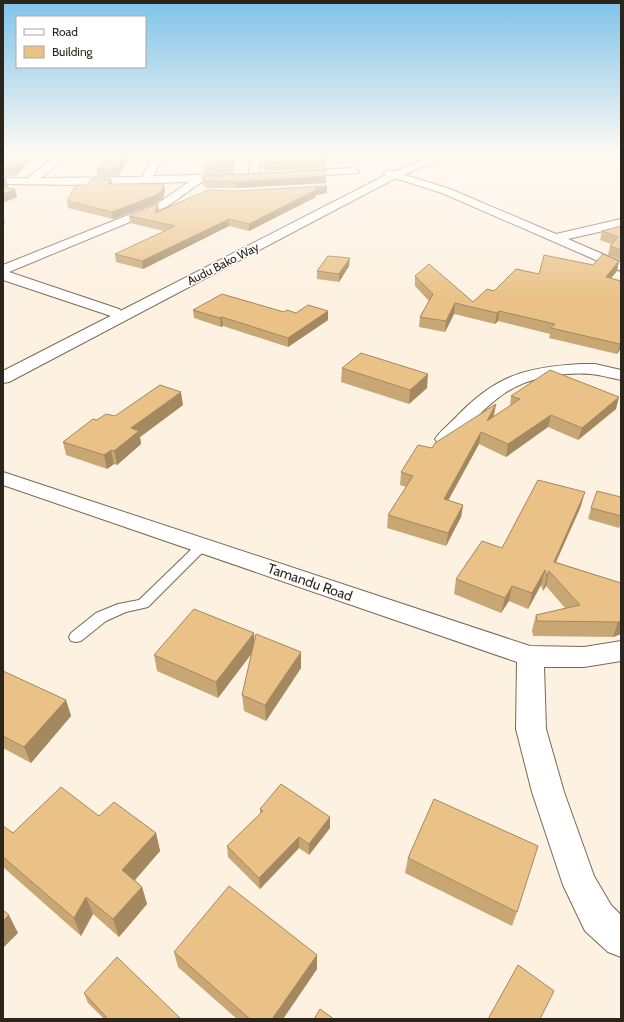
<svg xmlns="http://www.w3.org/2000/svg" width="624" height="1022" viewBox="0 0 624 1022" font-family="Cabin,sans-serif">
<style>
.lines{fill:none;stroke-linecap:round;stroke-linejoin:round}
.lane-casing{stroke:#7b6a52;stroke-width:2}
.street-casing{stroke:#7b6a52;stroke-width:2}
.secondary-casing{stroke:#7b6a52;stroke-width:2}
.lane{fill:#fff;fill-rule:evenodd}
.street{fill:#fff;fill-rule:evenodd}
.secondary{fill:#fff;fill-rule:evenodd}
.wall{fill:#c9a775}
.shaded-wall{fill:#a4885f}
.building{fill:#eac288;stroke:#a4885f}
.labels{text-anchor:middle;stroke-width:3;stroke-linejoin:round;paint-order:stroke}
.far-street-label{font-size:12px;fill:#2c251b;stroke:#fff}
.street-label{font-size:14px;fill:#2c251b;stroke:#fff}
</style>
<rect width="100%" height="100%" fill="#fdf1e1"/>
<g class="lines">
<defs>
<path id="lane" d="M203,541l4,1 2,3 -2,3 -59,59 -22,5 -20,9 -25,20 -5,1 -5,-1 -2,-4 2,-4 25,-20 22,-9 21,-4 60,-58z"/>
<g id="street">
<path d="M58,154h12l-29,24 101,-1 13,-23h10l-12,22 79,-2 5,3c-6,8 -24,2 -33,4 -4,1 -31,22 -38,26l-157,65 110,37 3,3 -3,3 -5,2 -111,-37v-15l155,-62 31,-21 -109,3 -77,-1v-6h25z"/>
<path d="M253,154h10l-5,22 -5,3 -5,-3z"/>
<path d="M354,168l5,3 -1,2 -62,4 -5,-3 5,-3z"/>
<path d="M389,170l61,19 106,45 65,-15v8l-53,12 53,23v9l-179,-78 -57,-18 -1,-2z"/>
<path d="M581,364h14l26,6v10c-10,-2 -20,-5 -30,-6 -27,-2 -63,3 -86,19 -20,13 -36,33 -53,50l-7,2 -7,-2 -3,-4c6,-9 16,-16 23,-24 39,-40 69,-48 123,-51z"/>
<path d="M3,472l527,174 54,1 37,-6v20l-37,6h-40l2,62 18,63 30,84 17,29 10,10v42l-13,-5 -23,-21 -22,-46 -31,-93 -16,-63 1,-67 -514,-177z"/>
</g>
<path id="secondary" d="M437,154h14l-59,26 -383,202 -6,1v-12l381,-195z"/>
</defs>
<use href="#lane" class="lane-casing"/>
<use href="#street" class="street-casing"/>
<use href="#secondary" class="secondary-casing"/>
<use href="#lane" class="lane"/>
<use href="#street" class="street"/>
<use href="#secondary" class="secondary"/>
</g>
<g class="wall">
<path d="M3,154h32l-19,22 -13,1z"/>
<path d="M107,154h24l-13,22h-20l-1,-7z"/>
<path d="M235,154l-2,18 -28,1 -1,-6 8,-11z"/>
<path d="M264,154l61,6v8l-60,3z"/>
<path d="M326,176v7l-90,5h-30l-3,-4 -1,-7z"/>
<path d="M111,179l1,5h52l1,7 -2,7 -6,4 -44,17 -45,-11 -1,-7 20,-16z"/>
<path d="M327,186v7l-11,2v2l-67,34 -20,-5 -86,43 -27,-7 -1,-8 49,-23 -34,-8 -1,-7 30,-5 77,-20z"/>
<path d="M621,226v34l-13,-5 2,-9 1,-2 -11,-4 2,-9z"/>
<path d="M619,261l-2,10 -6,7 10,3v67l-4,6 -68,-16 1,-4 -52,-13 -3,3 -41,-10 -9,18 -26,-5 1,-10 9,-16 -14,-15v-10l58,26 21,-11 45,-17z"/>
<path d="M349,266l-10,16 -22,-3v-8z"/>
<path d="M193,310l103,3 32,-2v9l-40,27 -65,-21 -2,1 -27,-9z"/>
<path d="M342,368l85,20 -18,16 -68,-22z"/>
<path d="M511,396l105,13 -38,31 -30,-13 -42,30 -27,-13 -31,56 15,5 -2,12 -15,29 -59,-18 1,-13 18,-28 -6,-2 1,-13 31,-24 64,-44 -2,12 16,-10z"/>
<path d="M183,405l-43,32 1,7 -24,21 -3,-1 -7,5 -41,-14 -3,-13 34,-22 18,-4z"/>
<path d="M621,497v25l-2,6 -31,-9 3,-11z"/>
<path d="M581,506l-25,56 65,21v51l-8,3 -80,-1 -1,-6 4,-15 29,-7 -19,-22 -3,5 -2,-6 -13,24 -19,-8 -8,12 -47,-19 2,-15 46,-31z"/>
<path d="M254,633v9l47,26 -35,53 -22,-10 -2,-16 10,-42 -34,45 -61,-27 -3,-16z"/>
<path d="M3,671l63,29 5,16 -40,47 -28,-15z"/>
<path d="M260,809l70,8v11l-21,27 -10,-7 -39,41 -32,-32 -1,-11 33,-32z"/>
<path d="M99,816l57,17 4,18 -25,29 7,7 5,17 -28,33 -26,-23 -12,22 -78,-69v-41l10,7z"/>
<path d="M408,858l109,54 -5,14 -107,-53z"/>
<path d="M174,952l143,3v14l-34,50h-46l-59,-52z"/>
<path d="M84,993l97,26h-77l-16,-16z"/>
</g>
<g class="shaded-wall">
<path d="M27,154h8l-19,22 -2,-7z"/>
<path d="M126,154h5l-13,22 -1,-7z"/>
<path d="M234,154h1l-2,18 -1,-7z"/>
<path d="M326,176v7l-90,5v-6z"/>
<path d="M6,178l2,8 -5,5v-10z"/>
<path d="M111,179l1,7 -4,-2z"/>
<path d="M164,184l1,7 -2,7 -6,4 -44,17 -1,-7z"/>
<path d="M327,186v7l-11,2v2l-67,34v-7l66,-35z"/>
<path d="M15,189l2,8 -14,6v-9z"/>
<path d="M158,204l1,8 -4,1z"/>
<path d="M3,216l2,7 -2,1z"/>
<path d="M229,219v7l-86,43 -1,-8z"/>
<path d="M350,258l-1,8 -10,16v-8z"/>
<path d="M619,261l-2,10 -13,15 2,-9z"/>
<path d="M455,303l-1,11 -9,18 1,-11z"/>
<path d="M328,311v9l-40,27v-9z"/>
<path d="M499,311l-1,10 -3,3 2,-11z"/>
<path d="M222,317l1,9 -2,1 -1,-9z"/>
<path d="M621,342v6l-4,6 3,-10z"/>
<path d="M428,374l-1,14 -18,16 1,-14z"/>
<path d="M181,392l2,13 -43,32 1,7 -24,21 -3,-14 17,-23z"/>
<path d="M619,397l-3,12 -38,31 4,-12z"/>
<path d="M496,404l-3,12 -6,5z"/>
<path d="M551,415l-3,12 -42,30 2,-13z"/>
<path d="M481,432l-2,12 -37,68 2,-13z"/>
<path d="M111,450l3,14 -7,5 -3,-14z"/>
<path d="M585,492l-4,14 -30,67 3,-11z"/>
<path d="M463,505l-2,12 -15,29 2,-13z"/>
<path d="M545,570l-4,15 -13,24 4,-16z"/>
<path d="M549,571l-3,15 -3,5 4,-15z"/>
<path d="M512,586l-3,15 -8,12 4,-15z"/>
<path d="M621,621v13l-8,3 5,-15z"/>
<path d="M254,633l1,16 -37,49 -2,-16z"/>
<path d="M301,652v16l-35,53 -1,-16z"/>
<path d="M66,700l5,16 -40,47 -7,-16z"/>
<path d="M330,817v11l-21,27v-11z"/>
<path d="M156,833l4,18 -32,37 -6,-18z"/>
<path d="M299,837v11l-39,41 -1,-11z"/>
<path d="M142,887l5,17 -28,33 -6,-18z"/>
<path d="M86,897l7,17 -12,22 -7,-18z"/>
<path d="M9,915l9,18 -15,15v-27z"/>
<path d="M317,955v14l-34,50h-11z"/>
</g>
<g class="building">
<path d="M3,154h24l-13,15h-11z"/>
<path d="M107,154h19l-9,15h-20z"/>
<path d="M212,154h22l-2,11 -28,2 2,-11h6z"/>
<path d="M264,154h60l1,6 -61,3z"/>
<path d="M326,170v6l-90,6 -31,-1 -3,-4 1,-1z"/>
<path d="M3,177l3,1 -3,3z"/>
<path d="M91,179h20l-3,5h56l-2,7 -6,4 -44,17 -45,-11 9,-16h11z"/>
<path d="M327,186l-12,3 1,1 -67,34 -20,-5 -87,42 -27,-7 60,-28 -46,-10 29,-12 -3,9 53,-23 28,1z"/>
<path d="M3,187l12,2 -12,5z"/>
<path d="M621,226v24l-11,-4 8,-9 -16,-6z"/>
<path d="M603,254l16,7 -13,16 15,4v61l-1,2 -69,-16 4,-4 -56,-13 -2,2 -42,-10 -9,18 -26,-4 13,-23 -18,-18 14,-12 44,38 14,-13 7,2 22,-22 23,5 5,-19 49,10z"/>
<path d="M328,256l22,2 -11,16 -22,-3z"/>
<path d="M222,294l62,18 3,-2 9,3 12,-8 20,6 -40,27 -66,-21 -2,1 -27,-8z"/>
<path d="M361,353l67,21 -18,16 -68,-22z"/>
<path d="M550,370l69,27 -37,31 -31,-13 -43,29 -27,-12 -37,67 19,6 -15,28 -60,-18 25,-39 -12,-4 17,-27 14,3 3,-5 61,-39 -9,17 33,-22 -9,-3z"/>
<path d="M160,385l21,7 -50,36 8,3 -25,20 -3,-1 -7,5 -41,-13 30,-23 4,1 9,-6 9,2z"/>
<path d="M538,480l47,12 -31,70 67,21v38l-3,1 -81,-1 -1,-6 44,-10 -31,-34 -2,5 -2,-6 -13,23 -20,-7 -7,12 -49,-19 26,-38 20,7z"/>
<path d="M597,491l24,6v19l-30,-8z"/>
<path d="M194,609l60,24 -38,49 -62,-27z"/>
<path d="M256,634l45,18 -36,53 -23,-10z"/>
<path d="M3,671l63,29 -42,47 -21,-11z"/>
<path d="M281,784l49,33 -21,27 -10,-7 -40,41 -32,-32 36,-35 -3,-2z"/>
<path d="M61,787l38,29 15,-14 42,31 -34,37 20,17 -29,32 -27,-22 -12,21 -71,-61v-31l10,7z"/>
<path d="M434,799l104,47 -21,66 -109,-54z"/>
<path d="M229,886l88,69 -45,64h-22l-76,-67z"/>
<path d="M3,910l6,5 -6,6z"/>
<path d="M117,957l64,62h-73l-24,-26z"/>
<path d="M518,965l36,26 -14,28h-52z"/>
<path d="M320,1009l14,10h-20z"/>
</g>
<linearGradient id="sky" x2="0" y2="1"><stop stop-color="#80c4ea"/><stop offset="0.52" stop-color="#fef9f2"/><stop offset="1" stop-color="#fef9f2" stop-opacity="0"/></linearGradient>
<rect width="624" height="297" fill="url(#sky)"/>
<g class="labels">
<g class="far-street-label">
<text transform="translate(223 264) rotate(-27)" y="4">Audu Bako Way</text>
</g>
<g class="street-label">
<text transform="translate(310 582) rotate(19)" y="5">Tamandu Road</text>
</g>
</g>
<rect width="624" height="1022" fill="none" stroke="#2c251b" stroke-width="8"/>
<rect x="16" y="16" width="130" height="52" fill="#ffffff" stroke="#aba8a4"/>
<rect x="24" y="29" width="20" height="6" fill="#ffffff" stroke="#aba8a4"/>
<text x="52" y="36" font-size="12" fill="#2c251b">Road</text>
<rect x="24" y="46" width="20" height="12" fill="#eac288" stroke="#aba8a4"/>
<text x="52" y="56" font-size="12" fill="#2c251b">Building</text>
</svg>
